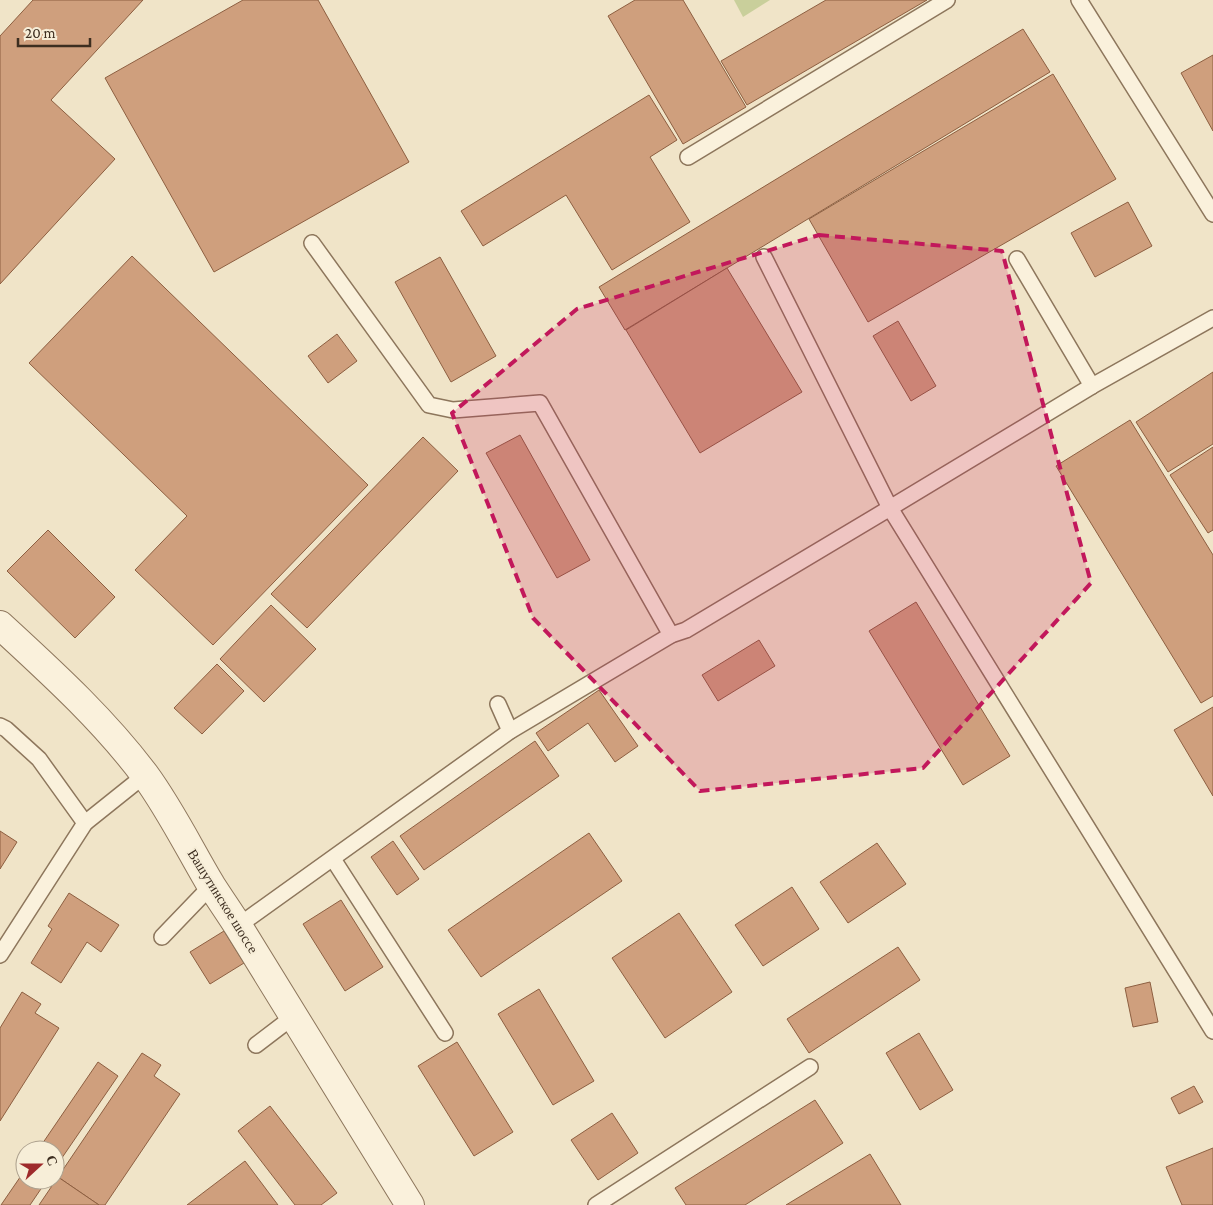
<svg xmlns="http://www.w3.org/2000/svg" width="1213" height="1205" viewBox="0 0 1213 1205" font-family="'Crimson Pro',serif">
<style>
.green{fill:#c9cf9b}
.building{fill:#cf9f7d;stroke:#8d5f41}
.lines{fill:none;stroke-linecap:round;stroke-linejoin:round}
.service-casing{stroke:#8d765c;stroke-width:18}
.tertiary-casing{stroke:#8d765c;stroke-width:30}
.service{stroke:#faf1dc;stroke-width:15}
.tertiary{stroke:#faf1dc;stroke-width:28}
.marked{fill:#c2185b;fill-opacity:0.2;stroke:#c2185b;stroke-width:4;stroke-dasharray:10 6;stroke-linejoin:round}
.labels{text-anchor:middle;stroke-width:4.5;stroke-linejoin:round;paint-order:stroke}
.street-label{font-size:14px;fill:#3d2e20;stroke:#f7eed8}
</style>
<rect width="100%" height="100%" fill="#f0e4c8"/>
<path class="green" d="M734,0h36l-27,17z"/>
<g class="building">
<path d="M33,0h110l-92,100 64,59 -115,125v-248z"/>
<path d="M243,0h75l91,162 -195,110 -109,-194z"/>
<path d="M635,0h48l63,107 -63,37 -75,-128z"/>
<path d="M826,0h101l-180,105 -26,-44z"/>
<path d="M1023,29l27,43 -425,258 -26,-43z"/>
<path d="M1213,55v76l-32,-58z"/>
<path d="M1053,74l63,105 -248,143 -59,-103z"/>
<path d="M649,95l28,45 -27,17 40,65 -78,48 -46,-75 -83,51 -22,-35z"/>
<path d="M1128,202l24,44 -57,31 -24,-44z"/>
<path d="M132,256l236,229 -155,160 -78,-75 52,-54 -158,-153z"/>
<path d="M440,257l56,99 -45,26 -56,-100z"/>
<path d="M727,268l75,124 -102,61 -74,-123z"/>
<path d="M898,321l38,65 -25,15 -38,-65z"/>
<path d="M337,334l20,27 -29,22 -20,-27z"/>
<path d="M1213,372v72l-45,28 -32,-50z"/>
<path d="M1130,420l83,135v141l-12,7 -145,-237z"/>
<path d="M520,435l70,125 -33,18 -71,-125z"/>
<path d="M423,437l35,34 -151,157 -36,-34z"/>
<path d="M1213,447v83l-5,3 -38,-58z"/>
<path d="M48,530l67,67 -40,41 -68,-67z"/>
<path d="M916,602l94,154 -47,29 -94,-154z"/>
<path d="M271,605l45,44 -52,53 -44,-43z"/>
<path d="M759,640l16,26 -57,35 -16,-26z"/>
<path d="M217,664l27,27 -42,43 -28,-26z"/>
<path d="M599,690l39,56 -23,16 -27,-39 -40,28 -12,-18z"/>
<path d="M1213,707v89l-39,-66z"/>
<path d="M535,741l24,35 -135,94 -24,-34z"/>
<path d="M0,831l17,11 -17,27z"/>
<path d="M589,833l33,48 -141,96 -33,-47z"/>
<path d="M393,841l26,38 -22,16 -26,-38z"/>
<path d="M877,843l29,41 -58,39 -28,-41z"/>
<path d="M792,887l27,42 -56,37 -28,-41z"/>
<path d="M69,893l50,32 -18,27 -14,-10 -26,41 -30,-20 21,-34 -4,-3z"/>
<path d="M341,900l42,67 -38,24 -42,-67z"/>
<path d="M679,913l53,79 -67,46 -53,-80z"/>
<path d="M224,931l20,32 -34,21 -20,-32z"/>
<path d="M898,947l22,33 -111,73 -22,-34z"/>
<path d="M1150,982l8,40 -25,5 -8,-39z"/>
<path d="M539,989l55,92 -41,24 -55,-91z"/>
<path d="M22,992l19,12 -6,9 24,15 -59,93v-93z"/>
<path d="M919,1033l34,57 -33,20 -34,-57z"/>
<path d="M457,1042l56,90 -39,24 -56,-90z"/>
<path d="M142,1053l19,12 -7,11 26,18 -75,111h-6l-41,-28z"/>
<path d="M98,1062l20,14 -63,92v-18h-17z"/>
<path d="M1194,1086l9,16 -24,12 -8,-16z"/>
<path d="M815,1100l28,43 -98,62h-59l-11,-17z"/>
<path d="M270,1106l67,87 -16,12h-26l-57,-74z"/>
<path d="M612,1113l26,40 -40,27 -27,-40z"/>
<path d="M1213,1148v57h-31l-16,-38z"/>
<path d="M870,1154l31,51h-115z"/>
<path d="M245,1161l33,44h-91z"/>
<path d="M25,1170v10h22l-17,25h-29z"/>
<path d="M58,1177l41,28h-60z"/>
</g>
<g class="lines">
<defs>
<g id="service">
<path d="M1079,0l134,214"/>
<path d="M688,157l259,-157"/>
<path d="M312,243l117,162 24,5 87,-7 131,232"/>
<path d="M764,257l126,251 202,-122 121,-68"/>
<path d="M1017,259l75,127"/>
<path d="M498,704l12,27"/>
<path d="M0,726l6,3 33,30 46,64"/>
<path d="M333,859l112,174"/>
<path d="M238,926l272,-195 161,-96 15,-5 204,-122 323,523"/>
<path d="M162,937l49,-51"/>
<path d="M0,955l85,-132 60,-48"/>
<path d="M256,1045l38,-29"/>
<path d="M596,1205l214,-138"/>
</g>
<path id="tertiary" d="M0,625c51,47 103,94 145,150 25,34 44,73 66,110 9,14 18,27 27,41l172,279"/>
</defs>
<use href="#service" class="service-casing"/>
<use href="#tertiary" class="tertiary-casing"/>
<use href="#service" class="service"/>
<use href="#tertiary" class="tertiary"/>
</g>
<path class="marked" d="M819,235l183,16 89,332 -168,185 -223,23 -167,-173 -81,-205 125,-104z"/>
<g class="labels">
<g class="street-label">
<text transform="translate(223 901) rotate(58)" y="5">Вашутинское шоссе</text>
</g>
</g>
<g transform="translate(40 1165) rotate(69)"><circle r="24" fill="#f7eed8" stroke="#ada18e"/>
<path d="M0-4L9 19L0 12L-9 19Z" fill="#9e2a2b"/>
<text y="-8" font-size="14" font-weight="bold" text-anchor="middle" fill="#3d2e20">С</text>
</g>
<path d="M18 38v8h72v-8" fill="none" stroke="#3d2e20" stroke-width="2.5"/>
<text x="25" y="38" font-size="15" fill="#3d2e20" stroke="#f7eed8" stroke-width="4" paint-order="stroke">20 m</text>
</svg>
